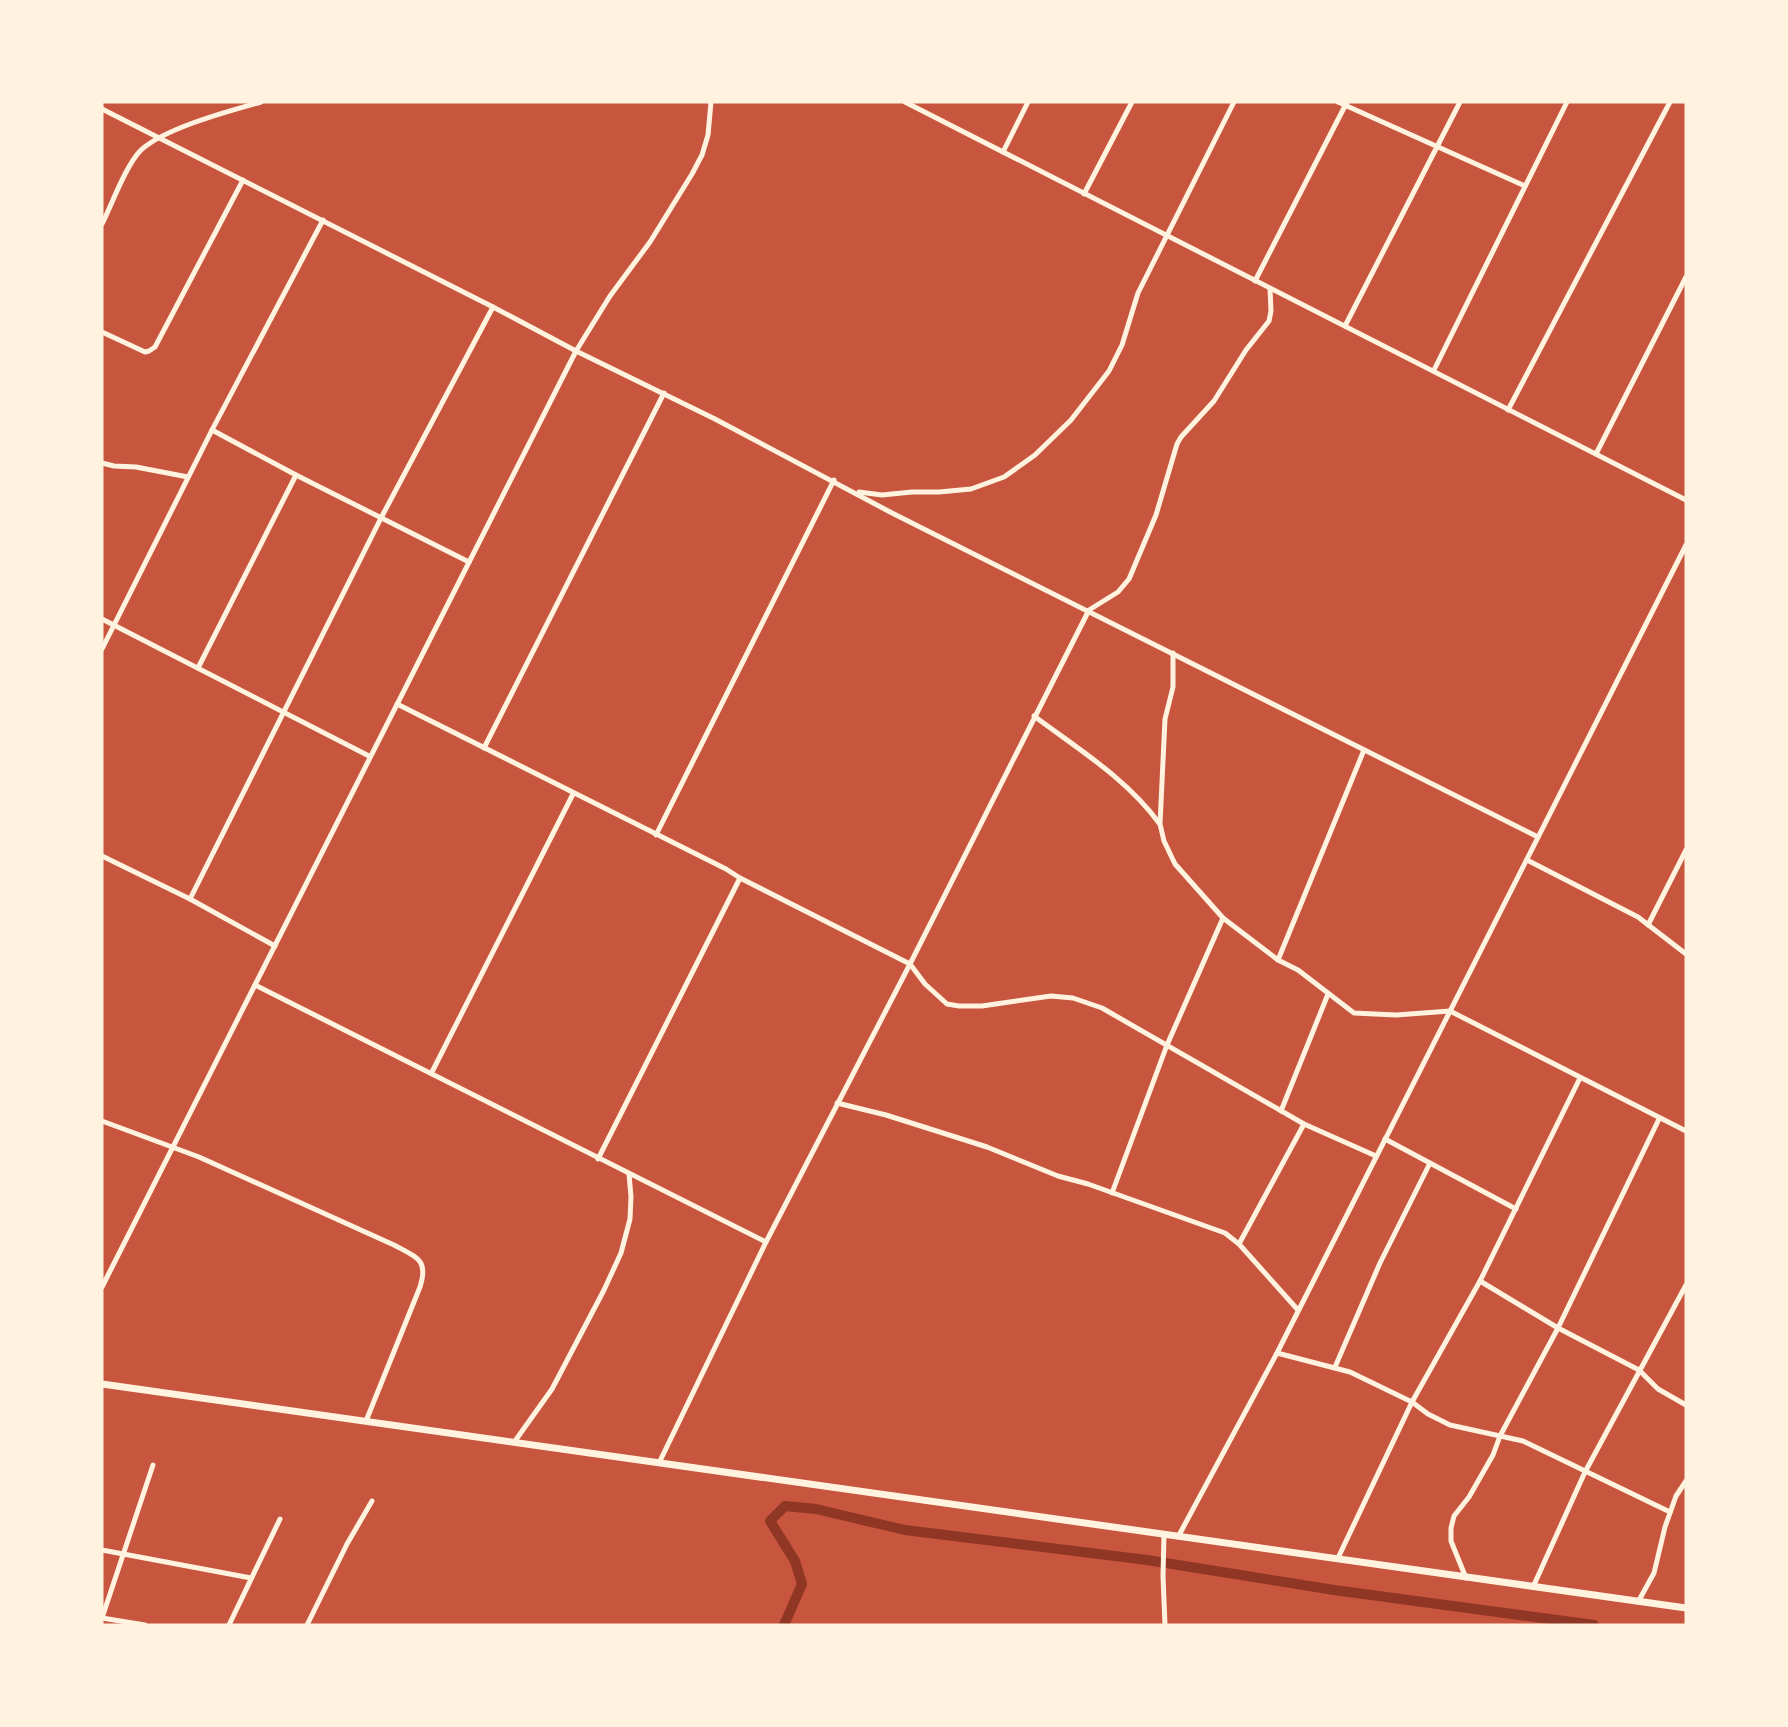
<svg xmlns="http://www.w3.org/2000/svg" width="1788" height="1727" viewBox="0 0 1788 1727" font-family="'IBM Plex Serif',serif">
<style>
.lines{fill:none;stroke-linecap:round;stroke-linejoin:round}
.canal{stroke:#8f3625;stroke-width:10}
.minor{stroke:#fff3e0;stroke-width:5}
.tertiary{stroke:#fff3e0;stroke-width:7}
</style>
<rect width="100%" height="100%" fill="#c8553d"/>
<g class="lines">
<path class="canal" d="M784,1625l18,-41 -7,-23 -25,-40 15,-15 31,3 89,21 242,30 187,30 260,35"/>
<g class="minor">
<path d="M905,102l781,398"/>
<path d="M1338,102l187,84"/>
<path d="M102,109l391,198 83,44 139,68 177,94 646,324"/>
<path d="M1003,152l25,-50"/>
<path d="M1084,194l48,-92"/>
<path d="M102,224c10,-20 24,-59 39,-74 24,-22 88,-39 120,-48"/>
<path d="M1255,281l92,-179"/>
<path d="M1345,326l115,-224"/>
<path d="M102,332l43,20 4,-1 6,-4 88,-167"/>
<path d="M1434,370l133,-268"/>
<path d="M1508,410l162,-308"/>
<path d="M212,430l84,45 173,87"/>
<path d="M1596,454l90,-177"/>
<path d="M102,463l12,3 22,1 52,10"/>
<path d="M859,492l23,3 30,-3h27l32,-3 33,-12 31,-22 36,-35 38,-49 13,-26 16,-52 96,-191"/>
<path d="M102,619l267,137"/>
<path d="M102,649l110,-219 111,-210"/>
<path d="M1173,653v34l-8,32 -5,105 4,17 11,23 48,54 55,42 20,10 56,43 42,2 54,-4 236,120"/>
<path d="M198,668l98,-193"/>
<path d="M397,704l329,165 14,9 170,86 15,20 22,20 12,2h23l69,-10 22,2 29,10 202,116 72,32"/>
<path d="M1034,716c44,33 92,62 125,107"/>
<path d="M484,748l180,-355"/>
<path d="M656,835l178,-355"/>
<path d="M102,856l88,43 85,47"/>
<path d="M1527,860l111,57 48,37"/>
<path d="M190,899l191,-381 112,-211"/>
<path d="M1648,925l38,-75"/>
<path d="M1278,960l86,-210"/>
<path d="M255,985l511,257"/>
<path d="M432,1072l141,-278"/>
<path d="M837,1103l49,12 101,32 71,29 30,8 137,49 14,11 59,66"/>
<path d="M1281,1111l47,-117"/>
<path d="M102,1121l97,36 195,88c22,12 35,14 26,42l-54,134"/>
<path d="M1385,1139l131,70"/>
<path d="M598,1159l142,-281"/>
<path d="M1112,1193l55,-148 56,-127"/>
<path d="M1239,1244l65,-120"/>
<path d="M1480,1281l78,47 81,42 19,19 28,16"/>
<path d="M102,1287l474,-936 34,-55 40,-54 42,-68 10,-19 6,-20 3,-33"/>
<path d="M1277,1353l73,19 62,30 16,12 22,11 73,16 147,71"/>
<path d="M1335,1367l45,-104 50,-100"/>
<path d="M515,1441l37,-52 52,-99 17,-37 9,-34 1,-22 -2,-23"/>
<path d="M659,1463l107,-221 144,-278 179,-354 29,-18 11,-13 27,-64 21,-71 4,-7 33,-36 32,-51 23,-29 2,-10 -1,-22"/>
<path d="M1164,1535l-1,41 2,49"/>
<path d="M1178,1537l99,-184 409,-808"/>
<path d="M102,1550l149,28"/>
<path d="M1338,1558l74,-156 68,-121 100,-203"/>
<path d="M1466,1578l-15,-37v-13l3,-12 15,-19 24,-42 7,-19 58,-108 101,-209"/>
<path d="M1533,1587l52,-115 101,-187"/>
<path d="M1638,1602l16,-29 11,-46 11,-31 10,-15"/>
<path d="M145,1625l-43,-7 51,-153"/>
<path d="M229,1625l51,-106"/>
<path d="M307,1625l40,-81 25,-43"/>
</g>
<path class="tertiary" d="M102,1384l1584,224"/>
</g>
<rect width="1788" height="1727" fill="none" stroke="#fff3e0" stroke-width="207"/>
</svg>
